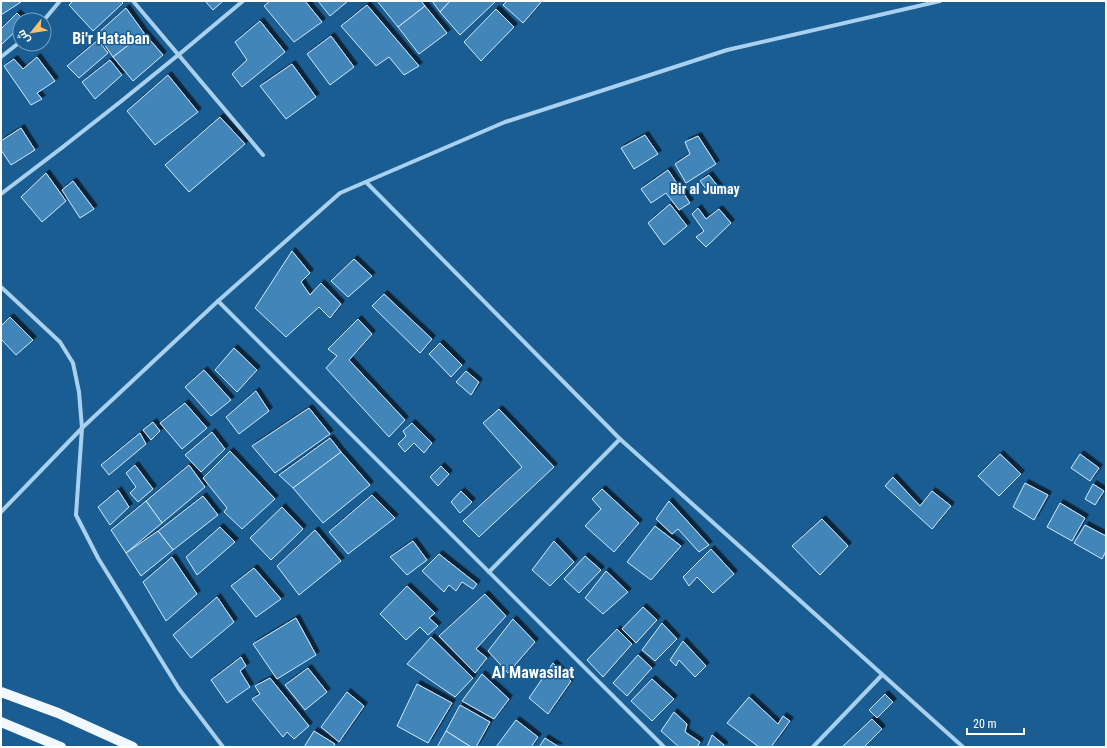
<svg xmlns="http://www.w3.org/2000/svg" width="1107" height="748" viewBox="0 0 1107 748" font-family="'Roboto Condensed',Cairo,sans-serif">
<style>
.building{fill:#4386b9;stroke:#d0e8fb;filter:url(#shadow)}
.lines{fill:none;stroke-linecap:round;stroke-linejoin:round}
.minor{stroke:#a9d1ef;stroke-width:4}
.primary{stroke:#f1f8ff;stroke-width:10}
.labels{text-anchor:middle;stroke-width:3;stroke-linejoin:round;paint-order:stroke}
.quarter-label{font-size:14px;font-weight:bold;fill:#fff;stroke:#1a5d92}
.district-label{font-size:16px;font-weight:bold;fill:#fff;stroke:#1a5d92}
</style>
<defs>
<filter id="shadow"><feDropShadow dx="3.5" dy="-3.5" stdDeviation="0" flood-color="#0009"/></filter>
</defs>
<rect width="100%" height="100%" fill="#1a5d92"/>
<g class="building">
<path d="M1,1h19l1,1 -20,13z"/>
<path d="M73,1h48l2,2 -30,28 -24,-26z"/>
<path d="M205,1h18l-10,9z"/>
<path d="M270,1h35l17,21 -28,20 -30,-36z"/>
<path d="M318,1h30l-18,15z"/>
<path d="M377,1h44l4,5 -27,21z"/>
<path d="M432,1h18l-10,11z"/>
<path d="M450,1h44l1,1 -35,33 -20,-23z"/>
<path d="M507,1h35l-19,22 -20,-18z"/>
<path d="M367,5l52,61 -15,9 -15,-18 -13,9 -35,-40z"/>
<path d="M425,6l22,27 -28,21 -21,-27z"/>
<path d="M126,8l18,25 -31,24 -16,-23z"/>
<path d="M496,9l18,18 -33,34 -17,-19z"/>
<path d="M17,13l7,7h-4v7l-19,18v-16z"/>
<path d="M260,21l25,31 -43,35 -10,-13 15,-14 -12,-18z"/>
<path d="M144,33l19,22 -30,26 -20,-24z"/>
<path d="M331,36l23,31 -24,18 -23,-31z"/>
<path d="M98,40l10,13 -29,25 -12,-12z"/>
<path d="M37,57l18,24 -18,12 5,6 -11,6 -27,-39 10,-7 9,10z"/>
<path d="M110,60l12,15 -27,24 -13,-17z"/>
<path d="M292,64l24,33 -30,22 -26,-33z"/>
<path d="M168,75l30,37 -43,33 -28,-34z"/>
<path d="M220,117l25,27 -56,48 -24,-27z"/>
<path d="M21,128l14,22 -24,15 -10,-15v-9z"/>
<path d="M645,135l13,19 -24,15 -13,-21z"/>
<path d="M698,136l18,28 -30,19 -11,-19 15,-10 -5,-12z"/>
<path d="M668,170l22,33 -11,7 -13,-17 -15,10 -10,-14z"/>
<path d="M46,173l20,28 -24,21 -21,-25z"/>
<path d="M709,175l11,14 -9,6 -11,-14z"/>
<path d="M73,181l21,28 -14,9 -18,-28z"/>
<path d="M670,204l17,22 -23,19 -16,-22z"/>
<path d="M698,208l8,11 13,-10 12,14 -25,24 -10,-10 8,-6 -12,-17z"/>
<path d="M292,251l18,22 -9,9 9,13 11,-12 20,21 -11,14 -11,-11 -33,30 -31,-29z"/>
<path d="M354,259l18,17 -24,21 -17,-16z"/>
<path d="M384,294l48,45 -12,14 -48,-47z"/>
<path d="M10,317l23,23 -17,15 -15,-16v-13z"/>
<path d="M358,319l14,15 -23,26 56,60 -16,17 -63,-69 11,-12 -9,-7z"/>
<path d="M440,343l22,22 -11,12 -22,-23z"/>
<path d="M234,348l23,22 -20,22 -22,-22z"/>
<path d="M204,370l27,30 -20,16 -26,-29z"/>
<path d="M466,371l13,11 -8,13 -15,-13z"/>
<path d="M256,391l13,20 -30,23 -13,-17z"/>
<path d="M185,403l22,25 -25,21 -22,-26z"/>
<path d="M309,408l21,26 -55,39 -23,-27z"/>
<path d="M499,409l55,58 -75,70 -16,-16 59,-54 -39,-44z"/>
<path d="M153,422l7,9 -9,9 -8,-10z"/>
<path d="M412,423l20,20 -8,10 -10,-10 -9,9 -7,-8 8,-8 -3,-5z"/>
<path d="M212,432l13,17 -24,23 -16,-17z"/>
<path d="M140,433l6,11 -37,31 -8,-10z"/>
<path d="M330,438l11,14 -48,36 -14,-13z"/>
<path d="M230,451l45,48 -33,30 -18,-17 3,-4 -24,-30z"/>
<path d="M341,452l29,33 -47,38 -30,-35z"/>
<path d="M1000,454l21,20 -22,22 -21,-20z"/>
<path d="M1080,454l19,14 -9,13 -19,-13z"/>
<path d="M135,465l18,24 -15,13 -8,-9 6,-6 -10,-14z"/>
<path d="M189,465l16,22 -43,36 -16,-22z"/>
<path d="M441,466l8,8 -11,12 -8,-9z"/>
<path d="M893,477l27,29 12,-15 19,15 -19,23 -47,-43z"/>
<path d="M1025,483l23,12 -14,25 -21,-13z"/>
<path d="M1093,484l11,7 -9,14 -10,-6z"/>
<path d="M602,489l37,34 -25,29 -29,-26 16,-17 -9,-10z"/>
<path d="M118,490l11,17 -19,18 -12,-18z"/>
<path d="M461,491l11,11 -12,11 -9,-11z"/>
<path d="M372,495l23,23 -47,36 -19,-22z"/>
<path d="M203,496l15,19 -45,35 -15,-19z"/>
<path d="M146,501l16,22 -36,30 -15,-23z"/>
<path d="M669,501l40,44 -10,7 -21,-23 -6,5 -16,-15z"/>
<path d="M1060,503l25,15 -13,23 -25,-14z"/>
<path d="M282,507l21,22 -32,31 -21,-22z"/>
<path d="M822,519l26,27 -28,29 -28,-29z"/>
<path d="M1085,525l21,11v15l-4,8 -28,-16z"/>
<path d="M655,526l26,20 -30,34 -24,-18z"/>
<path d="M220,527l15,15 -38,33 -11,-18z"/>
<path d="M315,530l26,31 -42,34 -22,-29z"/>
<path d="M158,531l15,19 -32,26 -15,-23z"/>
<path d="M413,541l14,19 -20,15 -17,-18z"/>
<path d="M554,541l20,21 -24,24 -18,-16z"/>
<path d="M711,549l23,25 -21,19 -16,-16 -8,9 -6,-9z"/>
<path d="M439,554l38,30 -4,5 -11,-7 -6,9 -7,-6 -5,7 -22,-21z"/>
<path d="M585,556l16,14 -22,23 -15,-14z"/>
<path d="M172,557l25,37 -31,27 -23,-39z"/>
<path d="M254,568l27,31 -25,18 -25,-31z"/>
<path d="M606,571l22,21 -25,22 -18,-16z"/>
<path d="M407,586l28,27 -6,5 9,8 -10,9 -8,-8 -14,13 -26,-26z"/>
<path d="M485,594l21,22 -30,33 11,9 -12,15 -36,-37z"/>
<path d="M217,597l17,25 -43,36 -18,-23z"/>
<path d="M643,607l14,13 -21,23 -14,-14z"/>
<path d="M296,618l20,37 -39,24 -24,-35z"/>
<path d="M513,619l22,23 -27,31 -20,-22z"/>
<path d="M662,623l15,16 -22,22 -13,-11z"/>
<path d="M617,629l15,15 -29,33 -16,-17z"/>
<path d="M431,637l42,41 -18,19 -48,-33z"/>
<path d="M683,641l23,25 -11,11 -16,-17 -3,6 -6,-6z"/>
<path d="M638,655l14,13 -25,28 -14,-13z"/>
<path d="M241,657l5,9 -6,5 10,16 -23,16 -16,-23z"/>
<path d="M553,663l18,18 -23,33 -19,-16z"/>
<path d="M308,668l19,24 -22,18 -20,-25z"/>
<path d="M482,674l27,25 -15,20 -32,-18z"/>
<path d="M270,678l39,48 -15,13 -7,-7 -4,5 -31,-38 8,-5 -5,-8z"/>
<path d="M652,679l22,20 -22,22 -21,-20z"/>
<path d="M417,684l35,19 -24,40 -31,-17z"/>
<path d="M347,692l17,14 -25,36 -18,-15z"/>
<path d="M885,694l8,8 -16,16 -8,-8z"/>
<path d="M749,697l29,27 5,-8 7,5 -19,26h-12l-32,-24z"/>
<path d="M460,705l30,17 -14,25h-5l-25,-16z"/>
<path d="M674,712l13,12 -2,8 15,10 -3,5h-18l-18,-16z"/>
<path d="M872,719l10,10 -18,18h-22z"/>
<path d="M516,720l22,17 -7,10h-35z"/>
<path d="M314,731l21,13 -2,3h-29z"/>
<path d="M446,731l25,16h-34z"/>
<path d="M712,735l12,10v2h-17z"/>
<path d="M545,738l14,9h-20z"/>
</g>
<g class="lines">
<g class="minor">
<path d="M133,1l130,154"/>
<path d="M44,20l16,-19"/>
<path d="M1,57l19,-15"/>
<path d="M366,182l254,257 343,308"/>
<path d="M1,194c83,-62 163,-126 242,-193"/>
<path d="M1,287l59,55 13,21 6,29 3,36 -6,87 22,43 81,131 44,58"/>
<path d="M218,301l122,-108 165,-71 222,-72 213,-49"/>
<path d="M1,512l81,-84 136,-127 446,446"/>
<path d="M489,572l131,-133"/>
<path d="M813,747l69,-72"/>
</g>
<g class="primary">
<path d="M1,692l57,21 75,34"/>
<path d="M1,722l60,25"/>
</g>
</g>
<g class="labels">
<g class="quarter-label">
<text x="705" y="194">Bir al Jumay</text>
</g>
<g class="district-label">
<text x="111" y="44">Bi'r Hataban</text>
<text x="533" y="678">Al Mawasilat</text>
</g>
</g>
<rect width="1107" height="748" fill="none" stroke="#ffffff" stroke-width="4"/>
<g transform="translate(32 32) rotate(240)"><circle r="19" fill="#1a5d92" stroke="#769ebe"/>
<path d="M0-3L7 15L0 10L-7 15Z" fill="#ffc167"/>
<text y="-6" font-size="11" font-weight="bold" text-anchor="middle" fill="#ffffff">ش</text>
</g>
<path d="M967 728v6h57v-6" fill="none" stroke="#ffffff" stroke-width="2"/>
<text x="973" y="728" font-size="12" fill="#ffffff" stroke="#1a5d92" stroke-width="3" paint-order="stroke">20 m</text>
</svg>
